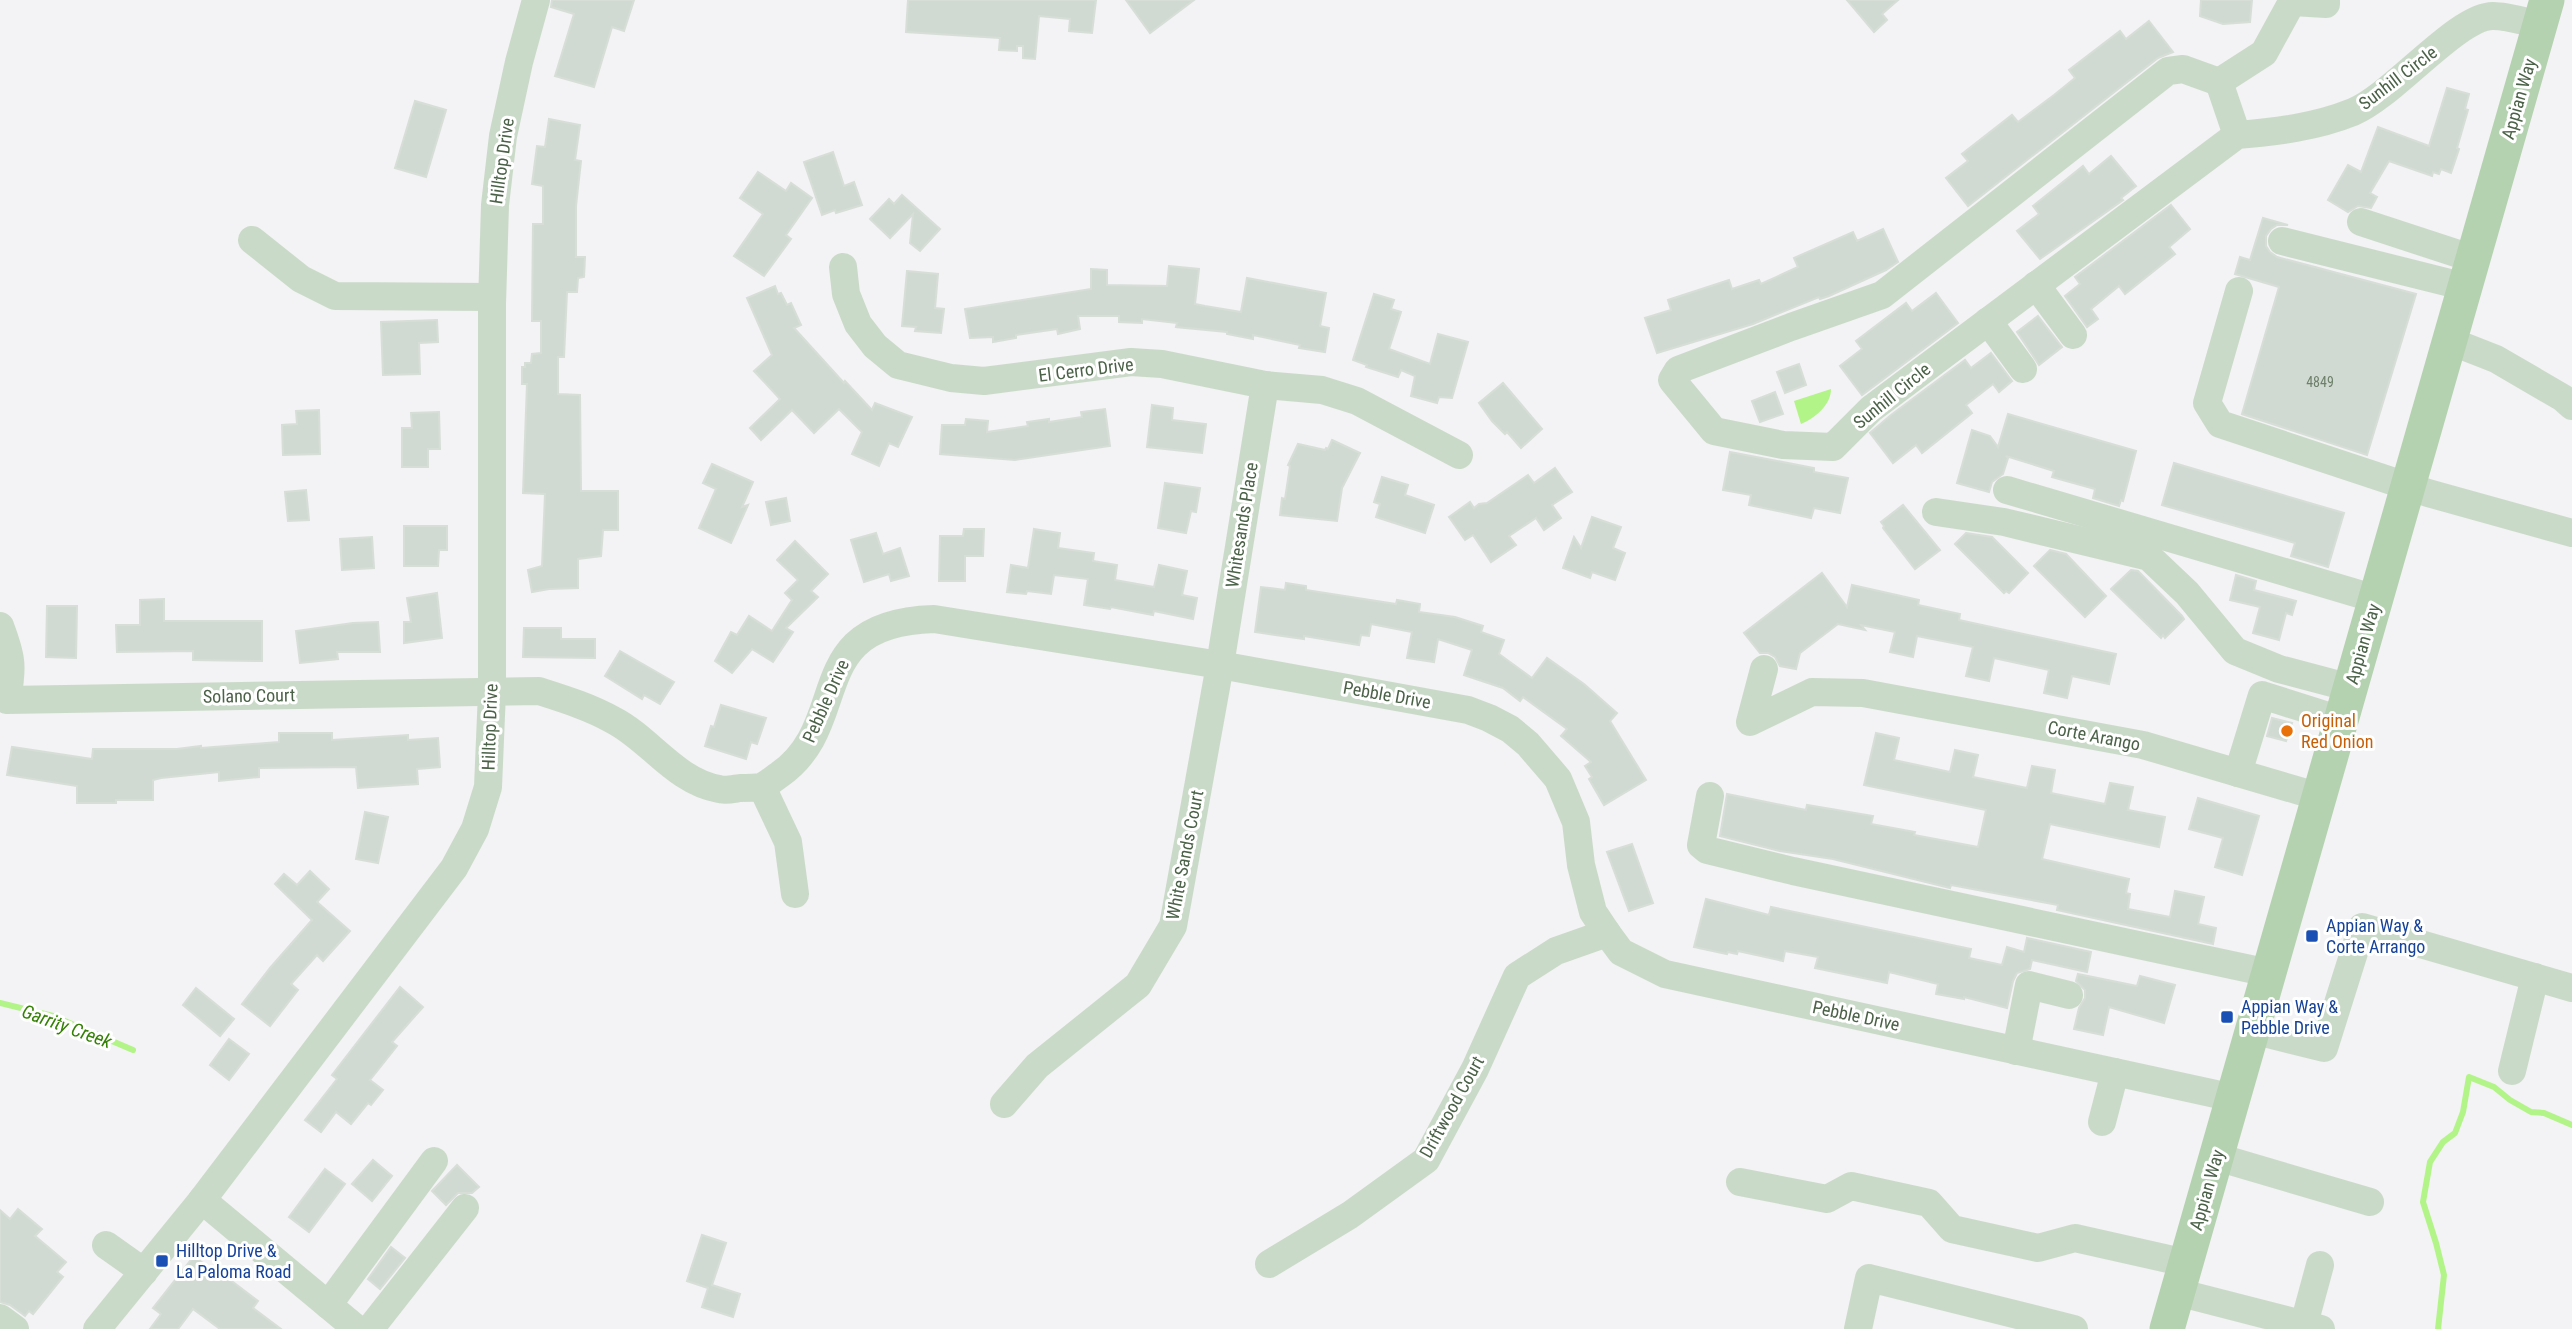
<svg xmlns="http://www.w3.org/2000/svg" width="2572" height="1329" viewBox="0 0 2572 1329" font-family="'Roboto Condensed',sans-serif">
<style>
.water{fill:#b2f488}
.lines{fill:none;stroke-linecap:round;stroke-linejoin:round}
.stream{stroke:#b2f488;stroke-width:6}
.building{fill:#d1dad2;stroke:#d6ded7;stroke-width:2}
.minor{stroke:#cadac8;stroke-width:28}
.major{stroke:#b4d2b0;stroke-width:35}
.food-dot{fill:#e8710a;stroke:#fff;stroke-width:2.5}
.transit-dot{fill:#1a4fb4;stroke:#fff;stroke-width:2.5}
.labels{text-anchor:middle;stroke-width:6;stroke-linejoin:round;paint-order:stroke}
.number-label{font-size:14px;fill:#6c806a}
.street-label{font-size:18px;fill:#4b6248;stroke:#fff}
.food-label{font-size:18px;fill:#c56008;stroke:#fff;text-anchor:start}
.transit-label{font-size:18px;fill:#164399;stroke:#fff;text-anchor:start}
.water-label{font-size:19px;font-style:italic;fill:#358106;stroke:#fff}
</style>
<rect width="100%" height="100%" fill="#f3f2f4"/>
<path class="water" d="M1831,389c0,16 -16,29 -30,35l-7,-23z"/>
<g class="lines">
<g class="stream">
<path d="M0,1003l53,13 80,34"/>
<path d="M2438,1329l6,-54 -8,-32 -13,-41 7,-40 13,-20 12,-9 8,-21 6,-35 25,10 16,13 21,12 13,1 28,12"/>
</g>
</g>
<g class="building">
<path d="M552,0h82l-10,31 -12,-4 -18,60 -39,-11 19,-62 -23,-7z"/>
<path d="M908,0h188l-4,33 -23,-2 1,-12 -31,-3 -4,43 -12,-1v-12h-6v5l-18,-1 1,-12 -94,-6z"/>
<path d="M1126,0h68l-44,33z"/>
<path d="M1847,0h51l-16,14 5,6 -13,12z"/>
<path d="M2201,0h51l-2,22 -27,2 -23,-8z"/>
<path d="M2149,21l24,31 -15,6 -190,148 -22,-28 22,-17 -6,-7 50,-39 6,7 36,-27 21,-17 -6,-8 51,-39 6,8z"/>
<path d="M2447,88l22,6 -4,15 3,1 -11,38 2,1 -8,24 -10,-4 -2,5 -6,-2 -1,4 -43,-15 -19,32 7,4 -6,11 -13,-2 -10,6 -20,-12 20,-35 13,7 17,-45 51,19z"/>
<path d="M415,101l31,9 -20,67 -31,-9z"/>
<path d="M549,119l31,6 -5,35 6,1 -5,45v51h9l-1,20 -6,1 -1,14h-10l-3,65h-6v37l22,1 1,96h37v39h-15l-2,26 -23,3v29l-29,1 -17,3 -4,-22 14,-4 3,-72 -22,-1 4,-109h-5v-17h3v-4h6l1,-9 9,-1v-32h-9l1,-97h10v-38l-11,-2 5,-38 8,1z"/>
<path d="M833,152l11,34 10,-4 8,23 -26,8 -1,-3 -13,5 -18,-53z"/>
<path d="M2111,156l25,30 -15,12 2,2 -83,59 -23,-28 22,-17 -6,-8 50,-40 6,8z"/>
<path d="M758,172l28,19 5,-8 21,15 -26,37 5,4 -27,37 -30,-20 29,-42 -23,-16z"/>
<path d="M902,195l38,34 -20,22 -10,-8 3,-29 -23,24 -20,-19 19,-20 5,5z"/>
<path d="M2171,205l19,24 -21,18 6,7 -50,40 -6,-8 -28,23 7,10 -11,8 -22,-31 15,-12 -5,-7z"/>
<path d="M2263,218l25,7h-11l-6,4 -5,7v10l4,6 7,5 139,37 -49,161 -125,-41 37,-127 -44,-13 5,-17 10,3z"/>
<path d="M1883,229l15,33 -12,8 -57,26 -9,3 -1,-2 -66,27 -96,29 -12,-35 26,-8 -3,-10 61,-20 3,9 27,-9 2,4 37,-17 -4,-9 59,-26 4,9z"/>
<path d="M1169,266l30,3 -4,35 10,2 36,6 6,-34 79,15 -6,33 9,2 -4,24 -26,-4 1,-3 -47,-10v4l-26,-5v-2l-51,-5 1,-4 -35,-4v4l-23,-1v-6h-41l2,13 -22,5 -1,-5 -41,6v3l-23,4v-5l-23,1 -5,-29 126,-20v-20l16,1v15l60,1z"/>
<path d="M907,271l31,3 -3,34 9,1 -3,24 -26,-2 1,-4 -14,-1z"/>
<path d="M775,286l3,8 3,-1 6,12 4,-2 10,22 -7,3 50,55 1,-2 27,29 3,-7 37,14 -14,30 -9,-4 -10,23 -27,-12 10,-22 -23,-23 -25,24 -22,-23 -31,30 -11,-12 30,-29 -26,-28 18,-16 -25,-57z"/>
<path d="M1936,293l22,30 -96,72 -22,-29 22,-17 -6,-8 50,-38 6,8z"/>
<path d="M1374,294l20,6 -3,9 10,3 -12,37 41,15 8,-30 30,8 -16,56 -13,-1 -2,6 -26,-7 4,-20 -14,-6 -3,7 -32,-10 1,-2 -14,-5z"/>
<path d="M2038,316l24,31 -23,18 -22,-33z"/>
<path d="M437,320l1,22 -19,1 1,31 -37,1 -2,-53z"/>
<path d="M1991,353l21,28 -13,11 -6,-8 -27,21 6,8 -50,40 -6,-8 -23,18 -23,-30 21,-18 74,-55 6,8z"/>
<path d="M1799,364l7,21 -21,8 -8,-21z"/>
<path d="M1503,383l39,46 -21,19 -14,-16 -2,2 -13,-13 -13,-18z"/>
<path d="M1775,392l8,22 -23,8 -8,-21z"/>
<path d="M1152,405l21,3 -1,12 34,4 -4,29 -55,-6z"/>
<path d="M1105,409l5,37 -95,14 -75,-6 2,-29h23l1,-6 22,2 -1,11 41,-6 -1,-4 22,-3v3l33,-5 -1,-5z"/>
<path d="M319,410l1,44 -37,1 -1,-30 15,-1 -1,-13z"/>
<path d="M439,412l1,37h-12v18h-26v-39h10l-1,-15z"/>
<path d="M2008,414l128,37 -13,50 -2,-1 -2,6 -26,-8 2,-9 -43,-12 2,-6 -48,-15 2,2 -5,16 -11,8 -3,10 -32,-9 15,-53 18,6 8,11z"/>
<path d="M1332,440l28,13 -18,35 -5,33 -57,-6 2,-17 3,1 5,-33 -2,-1 10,-21 27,6 1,-2 2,1z"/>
<path d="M1730,452l84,16v4l34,6 -8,35 -26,-5 -3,10 -62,-13 2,-10 -28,-5z"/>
<path d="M2174,463l170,50 -16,54 -37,-11 4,-13 -133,-38z"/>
<path d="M712,464l41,18 -11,25 6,-2 -17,38 -32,-15 17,-39 -13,-6z"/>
<path d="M1555,468l17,24 -20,13 9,13 -17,12 -8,-12 -27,18 7,9 -25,17 -18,-27 -8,5 -16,-23 21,-15 4,6 5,-4 8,-1 41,-28 6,8z"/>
<path d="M1382,477l26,8 -3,10 29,10 -9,28 -49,-16 4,-13 -6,-2z"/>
<path d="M1165,483l35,5 -4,24 -5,-1 -5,22 -28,-5z"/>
<path d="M306,490l3,30 -21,1 -3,-29z"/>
<path d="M786,498l4,23 -19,4 -5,-23z"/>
<path d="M1903,505l37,45 -25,19 -32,-41 1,-2 -3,-4z"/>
<path d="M1592,517l29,10 -8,21 12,5 -10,27 -23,-8 -2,6 -27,-10 11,-31 7,11z"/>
<path d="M404,526h43v24h-8l-1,16h-34z"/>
<path d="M964,529h20l-1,27h-18v25h-26l1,-45h23z"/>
<path d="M1034,529l26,4 -2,15 36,5 -1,8 24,4 -2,15 39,7 5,-22 28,6 -5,24 15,3 -4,21 -39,-8 -1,4 -42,-8 -1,2 -26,-4 4,-26 -34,-4 -3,19 -24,-3 -1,3 -19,-2 4,-27 17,3z"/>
<path d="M876,533l7,21 17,-6 9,28 -18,5 -2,-7 -25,8 -13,-42z"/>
<path d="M1966,533l26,4 36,36 -19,20 -3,-2 -2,2 -49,-49z"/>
<path d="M372,537l2,31 -32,2 -2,-31z"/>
<path d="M795,541l33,33 -17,17 7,6 -32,31 7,4 -20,30 -21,-13 -20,24 -17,-12 16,-29 6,3 12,-19 23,15 20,-31 -7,-7 13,-13 -21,-20z"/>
<path d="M2050,550l16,4 40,42 -21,21 -51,-51z"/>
<path d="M2131,570l7,1 44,45 2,3 -19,19 -2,-3 -2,3 -50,-49z"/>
<path d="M1822,573l25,34 5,-22 67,15 -1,5 42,9 -1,6 157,34 -7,30 -37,-8 -5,22 -23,-5 5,-23 -55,-12 -5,23 -23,-5 7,-29 -56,-11 -4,21 -23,-5 5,-20 -34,-7 4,5 -27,-6 -38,29 -4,16 -16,-3 -5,-9 -7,-4h-8l-16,-20z"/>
<path d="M2236,575l20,6 -2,9 42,11 -4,14 -6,-2 -7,27 -26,-7 7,-26 -30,-7z"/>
<path d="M1286,583l20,3v4l90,14 1,-4 23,4 -1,8 36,5 28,9 -2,6 23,8 -5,14 33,24 15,-20 37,26 33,29 -7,8 36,59 -42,25 -15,-26 3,-2 -7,-11 6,-4 -30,-26 6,-7 -44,-32 -3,4 -17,-13 -39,-13 8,-25 -34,-11 -4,23 -27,-4 5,-26 -41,-8 -2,12 -8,-1 -2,10 -55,-9v3l-49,-7 6,-45 24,3z"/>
<path d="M437,593l5,45 -38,5v-21h7l-4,-24z"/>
<path d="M164,599v22h98v40l-69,-1v-9l-76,1 -1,-27h24v-25z"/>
<path d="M47,606h30l-1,52 -30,-1z"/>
<path d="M378,622l2,30h-43l1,7 -38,4 -4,-32 57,-8z"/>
<path d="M524,628h37v11h34v19l-72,-1z"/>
<path d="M620,651l54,31 -14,22 -16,-9 -2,4 -37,-23z"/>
<path d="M721,705l45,13 -9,26 -6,-2 -5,17 -41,-13 6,-20 3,1z"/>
<path d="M2272,718l20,5 -6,18 -19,-5z"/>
<path d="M279,733h53v7l76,-5v5l30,-2 2,29 -23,2 1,15 -60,4 -2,-21 -97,1v9l-40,4v-9l-58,6 -8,2v20h-37v3h-39v-17l-70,-11 5,-28 80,12 1,-10h84l24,-3v2l78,-6z"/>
<path d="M1876,733l23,5 -5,22 56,12 5,-22 23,5 -5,22 54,11 5,-22 23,4 -4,23 54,11 5,-21 23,4 -5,23 37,7 -6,30 -109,-23 -8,35 87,20 -3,14 4,1 -2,15 42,8 5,-26 29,6 -6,27 18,4 -3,16 -156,-34 1,-5 -107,-20 -1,3 -117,-29 -53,-8 -60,-15 7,-42 79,16 1,-5 66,11 -2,8 44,8 -1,3 64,12 8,-37 -122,-25z"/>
<path d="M2198,798l61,18 -17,59 -27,-8 8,-29 -34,-9z"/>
<path d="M365,812l23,5 -10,46 -22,-4z"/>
<path d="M1632,844l21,59 -24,8 -22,-59z"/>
<path d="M310,871l19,18 -12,13 33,29 -27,30 -6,-6 -26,29 7,6 -28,36 -28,-22 28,-36 42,-48 -37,-36 9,-10 13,11z"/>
<path d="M1706,899l63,16 2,-8 200,42 -2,9 33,7 5,-18 17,5 3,-14 64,14 -4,20 -55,-12 -2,9 -13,4 -4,8 -6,27 -43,-11v2l-28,-5 2,-10 -49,-12 -2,11 -72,-15 3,-11 -33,-6 -2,10 -45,-10 -1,3 -9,-2 -1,2 -33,-7z"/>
<path d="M2078,974l59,12 3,-10 35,9 -11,38 -55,-16 -6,28 -29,-6 5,-21 6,-10v-8l-9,-9z"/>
<path d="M400,987l23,20 -31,35 5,4 -27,34 13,10 -12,15 -3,-2 -17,21 -15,-12 -15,20 -16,-12 32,-41 -5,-4z"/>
<path d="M196,988l38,31 -14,17 -37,-31z"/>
<path d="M229,1039l20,15 -20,26 -19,-15z"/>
<path d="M373,1160l19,16 -20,25 -20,-17z"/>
<path d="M457,1165l22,22 -7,6h-14l-12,12 -14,-14z"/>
<path d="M325,1169l20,15 -36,48 -20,-15z"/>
<path d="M18,1209l24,20 -7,7 31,26 -9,10 6,5 -30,37 -4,-3 -4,5 -15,-11 -10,-3v-92l10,9z"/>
<path d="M702,1235l24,8 -14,42 28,9 -7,23 -31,-10 6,-19 -21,-7z"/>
<path d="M391,1247l14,11 -25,31 -12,-10z"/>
<path d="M194,1256l29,23 2,-3 33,25 -5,7 28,21h-61l-27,-20 -15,20h-28l11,-15 -8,-6z"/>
</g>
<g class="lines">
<g class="minor">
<path d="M2293,2l33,2v-4"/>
<path d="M2219,82l-36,-13 -15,2 -286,224 -91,32 -113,43 -6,10 42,51 69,14 50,2 38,-38 366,-274c38,-3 79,-8 116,-23 41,-17 104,-96 140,-96 15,0 33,6 48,9"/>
<path d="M2219,82l45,-29 29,-53"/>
<path d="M2219,82l18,53"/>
<path d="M2361,222l113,37"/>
<path d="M252,240l49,39 34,17 157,1"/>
<path d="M2282,241l184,46"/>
<path d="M843,267l3,27 12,30 17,22 23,19 53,13 33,3 147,-19 31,2 103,21 57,5 35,11 102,54"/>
<path d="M2036,285l37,50"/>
<path d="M2239,291l-32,112 13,21 208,69 144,40"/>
<path d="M1988,321l35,48"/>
<path d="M2450,341l46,18 67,39 9,8"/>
<path d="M2007,490l369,109"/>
<path d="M1936,512l68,10 145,35 38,36 48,58 44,18 72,19"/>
<path d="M0,626c12,32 13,40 7,74l532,-9c25,8 51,16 74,29 37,19 62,61 106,69 6,2 14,0 21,-1 6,0 15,0 21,-1 6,-2 13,-9 18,-12 75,-52 21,-152 155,-156l286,46 248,45 21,8 21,11 18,15 30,35 18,43 5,43 12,47 14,21 14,19 44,22 569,124"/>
<path d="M1764,669l-14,53 62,-30 51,1 280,52 177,52"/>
<path d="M2238,773l24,-78 79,25"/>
<path d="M762,787l26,55 7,52"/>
<path d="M1710,796l-9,49 6,5 86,21 476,102"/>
<path d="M2252,1030l72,18 38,-121 210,61"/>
<path d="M2016,1051l13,-66 40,10"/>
<path d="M2512,1071l23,-94"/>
<path d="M1004,1104l33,-38 101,-81 35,-59 47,-261 45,-280"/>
<path d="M2102,1122l13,-50"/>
<path d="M2217,1157l153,45"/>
<path d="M1740,1182l87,17 24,-13 78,17 23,26 86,19 37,-10 111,25"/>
<path d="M202,1200l155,129"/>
<path d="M106,1245l38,27"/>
<path d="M1269,1264l81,-49 76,-55 49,-91 42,-93 39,-25 51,-18"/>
<path d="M2177,1292l144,37"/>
<path d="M328,1305l106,-144"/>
<path d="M0,1318l15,11"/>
<path d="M2304,1324l16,-59"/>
<path d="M97,1329l105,-129 252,-332 21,-39 13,-42 4,-95v-388l3,-99 8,-69 16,-74 17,-62"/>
<path d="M370,1329l95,-121"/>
<path d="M1858,1329l11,-51 205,51"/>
</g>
<path class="major" d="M2167,1329l380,-1329"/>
</g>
<circle class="food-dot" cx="2287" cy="731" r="7"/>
<g class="transit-dot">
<rect x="2305" y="929" width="14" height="14" rx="3.5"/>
<rect x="2220" y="1010" width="14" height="14" rx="3.5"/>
<rect x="155" y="1254" width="14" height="14" rx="3.5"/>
</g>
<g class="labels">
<g class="number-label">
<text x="2320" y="387">4849</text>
</g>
<g class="street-label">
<text transform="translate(2398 78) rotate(-37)" y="6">Sunhill Circle</text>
<text transform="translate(2519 99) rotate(-74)" y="6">Appian Way</text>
<text transform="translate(502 161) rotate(-82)" y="6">Hilltop Drive</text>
<text transform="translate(1086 370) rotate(-7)" y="6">El Cerro Drive</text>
<text transform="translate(1892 396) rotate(-39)" y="6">Sunhill Circle</text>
<text transform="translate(1242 525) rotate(-81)" y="6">Whitesands Place</text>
<text transform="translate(2363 644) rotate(-74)" y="6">Appian Way</text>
<text transform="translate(1387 695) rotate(10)" y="6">Pebble Drive</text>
<text transform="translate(249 696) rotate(-1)" y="6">Solano Court</text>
<text transform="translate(826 701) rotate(-66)" y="6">Pebble Drive</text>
<text transform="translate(490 727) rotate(-88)" y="6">Hilltop Drive</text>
<text transform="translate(2094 736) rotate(11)" y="6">Corte Arango</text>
<text transform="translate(1185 855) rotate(-79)" y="6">White Sands Court</text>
<text transform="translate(1856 1016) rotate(12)" y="6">Pebble Drive</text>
<text transform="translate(1452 1107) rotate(-61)" y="6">Driftwood Court</text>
<text transform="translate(2207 1190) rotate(-74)" y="6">Appian Way</text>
</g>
<g class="food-label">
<text x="2301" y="727">Original<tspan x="2301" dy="21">Red Onion</tspan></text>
</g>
<g class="transit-label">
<text x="2326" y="932">Appian Way &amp;<tspan x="2326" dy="21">Corte Arrango</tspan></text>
<text x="2241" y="1013">Appian Way &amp;<tspan x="2241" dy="21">Pebble Drive</tspan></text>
<text x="176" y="1257">Hilltop Drive &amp;<tspan x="176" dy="21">La Paloma Road</tspan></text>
</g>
<g class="water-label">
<text transform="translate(67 1026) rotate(20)" y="7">Garrity Creek</text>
</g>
</g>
</svg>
